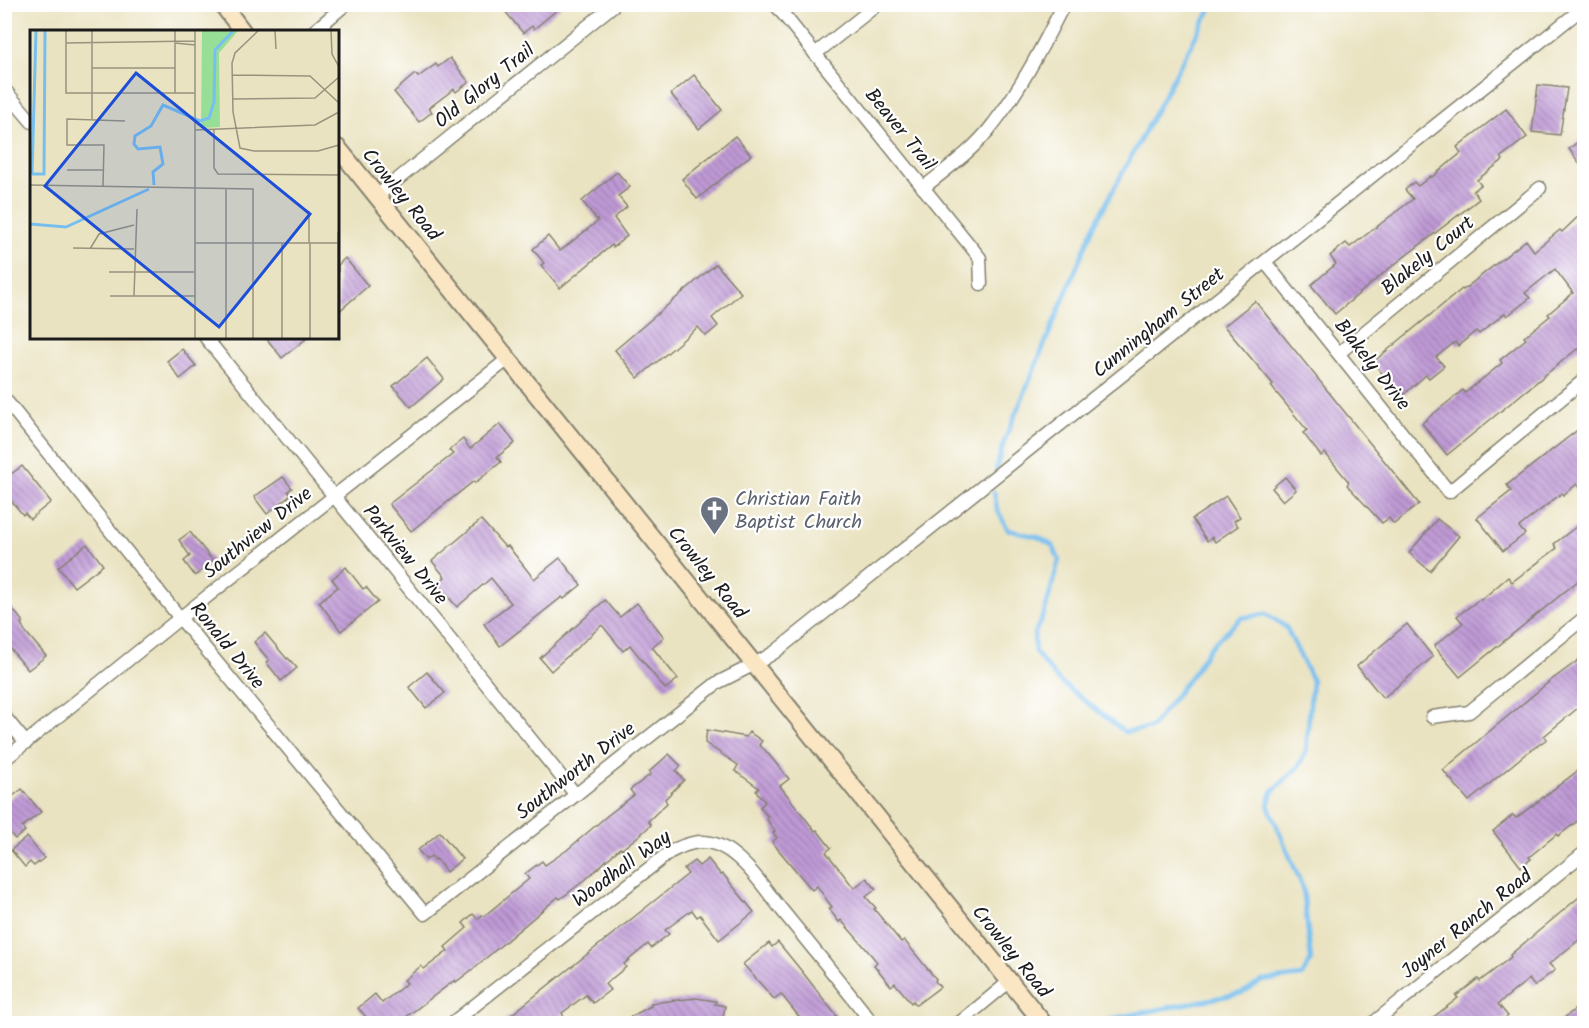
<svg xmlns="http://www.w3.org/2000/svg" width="1589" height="1028" viewBox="0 0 1589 1028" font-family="Kalam,sans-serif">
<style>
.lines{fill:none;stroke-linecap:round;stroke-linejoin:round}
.stream{stroke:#77bfef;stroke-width:4.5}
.building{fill:url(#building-back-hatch)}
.minor-casing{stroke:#83806e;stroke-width:15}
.secondary-casing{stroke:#83806e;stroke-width:20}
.minor{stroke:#fff;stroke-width:12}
.secondary{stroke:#fbe6c4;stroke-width:16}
.labels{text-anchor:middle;stroke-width:4.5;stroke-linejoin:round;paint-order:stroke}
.street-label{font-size:20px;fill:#1c1c1c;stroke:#fff}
.worship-label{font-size:20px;fill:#5b616d;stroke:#fff;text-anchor:start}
.inset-river{fill:none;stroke:#77bfef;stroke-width:3}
.inset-road{fill:none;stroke:#98937f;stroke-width:1.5}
.view{fill:#1d4ed8;fill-opacity:0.15;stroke:#1d4ed8;stroke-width:3}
.inset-edge{fill:none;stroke:#1c1c1c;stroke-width:3}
</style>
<defs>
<pattern id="building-back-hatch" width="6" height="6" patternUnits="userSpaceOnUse" patternTransform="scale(1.5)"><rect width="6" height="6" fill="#bf9ad6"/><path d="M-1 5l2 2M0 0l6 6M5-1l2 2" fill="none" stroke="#9a7dad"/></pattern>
</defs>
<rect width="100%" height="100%" fill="#fff"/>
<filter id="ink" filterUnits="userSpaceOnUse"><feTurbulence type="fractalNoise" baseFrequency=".0167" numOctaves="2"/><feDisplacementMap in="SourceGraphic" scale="12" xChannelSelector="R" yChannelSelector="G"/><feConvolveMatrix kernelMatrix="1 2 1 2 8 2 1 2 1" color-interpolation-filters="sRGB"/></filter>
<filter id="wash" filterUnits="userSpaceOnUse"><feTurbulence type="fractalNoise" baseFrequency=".008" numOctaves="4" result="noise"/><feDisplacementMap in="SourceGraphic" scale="24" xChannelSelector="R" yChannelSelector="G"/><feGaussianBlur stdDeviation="1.35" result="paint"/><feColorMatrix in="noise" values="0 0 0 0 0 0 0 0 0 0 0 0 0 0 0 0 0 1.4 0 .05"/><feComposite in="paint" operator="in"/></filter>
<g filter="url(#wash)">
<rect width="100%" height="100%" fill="#eae3c1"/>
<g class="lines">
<g class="stream">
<path d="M996,469l8,-27 89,-214 120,-224"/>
<path d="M994,492l3,17 11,21 30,7 15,9 6,14 -14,51 -11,24 1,17 23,28 67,52 26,-4 45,-59 14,-22 31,-29 25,-4 20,13 26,53 -6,72 -8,15 -26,25 -4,13 35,83 8,72 -9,16 -40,5 -20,12 -127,25 -16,6"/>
</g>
</g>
<g id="blocks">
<g class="building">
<path d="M499,4h65l-30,25 -2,-3 -9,7z"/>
<path d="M450,58l19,24 -13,10 -2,-3 -25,19 3,4 -13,10 -25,-30 21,-18 3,3 18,-13 2,3z"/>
<path d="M694,75l28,35 -23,19 -28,-35z"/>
<path d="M1538,85l29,3 -7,47 -28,-3z"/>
<path d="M1506,109l21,28 -26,20 2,3 -26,20 4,5 -8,6 6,8 -93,72 -51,43 -24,-29 25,-21 -6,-8 16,-13 4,4 63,-48 -8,-9 9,-8 4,4 13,-10 1,1 29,-24 -4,-6z"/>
<path d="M735,136l16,19 -54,44 -15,-20z"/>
<path d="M1584,137v33l-15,-21z"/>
<path d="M617,172l13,15 -12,9 9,11 -13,11 13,18 -14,11 -1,-2 -52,43 -19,-23 3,-2 -11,-14 15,-13 12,15 38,-30 -16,-20z"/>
<path d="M1584,211v134l-6,5 -1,-1 -130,106 -25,-32 41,-33 2,3 37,-30 -2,-3 26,-21 -2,-2 26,-21 -2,-2 25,-21 -18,-24 -30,24 5,5 -23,18 -2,-3 -26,21 -3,-3 -18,15 -3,-4 -19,15 8,9 -15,12 -3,-3 -25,22 -28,-35 89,-73 1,1 63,-50 8,11 26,-21 2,2z"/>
<path d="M345,258l23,28 -30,26v-47z"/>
<path d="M716,264l25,29 -29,25 6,8 -12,10 -8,-9 -60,51 -23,-28z"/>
<path d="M1255,301l164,203 -25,20 -5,-6 -7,5 -35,-38 2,-3 -24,-29 -4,3 -18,-23 4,-3 -36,-44 2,-2 -49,-58z"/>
<path d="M266,338h41l-25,20z"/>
<path d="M182,349l14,17 -16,13 -13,-18z"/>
<path d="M427,358l17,21 -33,28 -18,-21z"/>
<path d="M500,424l15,19 -18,14 4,5 -26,21 -1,-2 -63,50 -22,-27 64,-50 -4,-4 14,-11 7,10z"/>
<path d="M1584,425v69l-7,-10 -14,11 -1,-2 -43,34 6,7 -22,17 -26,-33 34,-27 -4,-6z"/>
<path d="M4,466l7,8 11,-8 29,36 -21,17 -5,-6 -2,2 -19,-23z"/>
<path d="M283,477l9,11 -4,3 3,4 -24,19 -13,-17z"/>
<path d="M1285,477l11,13 -13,11 -11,-13z"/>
<path d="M1226,496l14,21 -6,4 4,5 -23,16 -3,-5 -5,4 -15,-22z"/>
<path d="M1437,519l22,17 -29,35 -21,-18z"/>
<path d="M481,520l24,27 3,-1 26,33 26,-21 21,27 -17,14 -2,-2 -62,49 -16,-22 27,-21 -20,-25 -34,29 -20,-23 8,-7 -13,-16z"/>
<path d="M1577,526l7,11v39l-124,101 -26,-31 29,-23 -6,-7 23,-17 1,1 27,-23 4,5 45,-34 -3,-4z"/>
<path d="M190,532l23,29 -18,15 -11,-15 6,-5 -11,-16z"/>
<path d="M87,544l16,21 -29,22 -16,-20z"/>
<path d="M346,567l17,22 3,-2 12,15 -37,29 -22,-29 19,-15 -6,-8z"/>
<path d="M4,598l19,24 -2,1 3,7 22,26 -18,14 -24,-29z"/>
<path d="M605,600l15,17 17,-14 27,34 -12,10 26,32 -13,10 -35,-44 -7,6 -21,-26 -51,46 -11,-13z"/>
<path d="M1407,624l26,33 -50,41 -26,-32z"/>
<path d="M265,633l22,26 1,-1 9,10 -16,13 -15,-19 3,-2 -15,-18z"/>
<path d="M1584,656v47l-40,33 3,3 -23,16 -55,46 -26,-31 107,-89z"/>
<path d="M427,672l18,21 -19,15 -17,-21z"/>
<path d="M707,730l39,7 3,-5 13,9 -3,4 6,5 24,29 -9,7 35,45 2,-1 14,18 -5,4 28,36 13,-10 9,11 -10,8 10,11 -2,1 27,33 3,-2 32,39 -1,2 5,6 -24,18 -3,-4 -2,2 -16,-20 -4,3 -17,-21 3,-3 -15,-18 -21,-24 -2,2 -10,-13 3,-2 -15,-21 -5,4 -40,-48 5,-4 -4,-5 2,-2 -9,-13 2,-1 -8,-10 5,-5 -9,-11 3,-3 -24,-17 3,-6 -33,-22z"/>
<path d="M669,754l12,12 -5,5 8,9 -19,19 2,4 -19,18 3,4 -10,9 -19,15 -2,-1 -35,32 -25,19 -2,-2 -85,72 -17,13 -1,-2 -57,43h-41l9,-6 -8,-9 17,-14 7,9 25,-20 -3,-3 17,-14 3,3 24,-18 -3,-4 22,-19 -4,-5 10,-9 5,5 4,-4 2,1 45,-37 -4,-5 17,-13 3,4 22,-15 41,-35 26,-20 -4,-5 21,-16 -2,-2z"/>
<path d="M1584,766v50l-26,20 -1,-2 -28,23 2,2 -10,8 -28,-36 20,-16 3,3z"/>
<path d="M22,789l19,23 -19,15 3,4 -10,8 -11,-13v-23z"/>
<path d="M440,832l22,27 -16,13 -10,-13 -1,1 -4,-4 -5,4 -8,-10z"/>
<path d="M27,837l17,21 -10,8 -4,-4 -5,5 -14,-17z"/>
<path d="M708,859l13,16 2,-1 31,38 -35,28 -19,-25 -3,2 -5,-7 -27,20 4,4 -18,14 -3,-4 -24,20 2,3 -21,17 5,6 -17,13 -7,-8 -24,18 2,4 -8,6h-55l187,-149 -4,-5 10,-8 5,5z"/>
<path d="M1584,893v43l-35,28 6,6 -21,16 -5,-7 -31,25 10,12 -10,7h-72l32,-25 -2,-2 22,-17 2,2 31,-24 -1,-2z"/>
<path d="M778,942l26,32 38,49h-38l-23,-29 -7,5 -31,-35 26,-21 3,4z"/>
<path d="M696,998l20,3 -1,3 10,2 -3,17h-103l32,-17v-3z"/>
<path d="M1584,1002v21h-26z"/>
</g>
</g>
</g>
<g filter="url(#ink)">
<use href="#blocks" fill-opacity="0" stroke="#83806e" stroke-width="1.5"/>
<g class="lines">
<defs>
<g id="minor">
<path d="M775,4l205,254 1,26"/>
<path d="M313,32l33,-28"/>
<path d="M815,54l63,-50"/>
<path d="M4,89l28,33"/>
<path d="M923,188c25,-20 52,-39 71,-65 28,-36 49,-78 70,-119"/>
<path d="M377,196l238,-192"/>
<path d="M1265,262l184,230 135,-112"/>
<path d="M206,338l370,457"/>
<path d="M1339,353l201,-165"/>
<path d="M4,398l176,220 245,296 292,-231 38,-19 20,-12 809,-645"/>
<path d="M4,716l22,27"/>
<path d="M1432,717l37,-5 115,-94"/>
<path d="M4,760l176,-142 328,-259"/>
<path d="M4,1022l2,2"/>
<path d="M451,1024l219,-172c19,-10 36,-15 56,-3 22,14 39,40 55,60 31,38 62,76 92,115"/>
<path d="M958,1024l52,-43"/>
<path d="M1372,1024l212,-171"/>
</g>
<g id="secondary">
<path d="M222,4l21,28"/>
<path d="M338,148l706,876"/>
</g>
</defs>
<use href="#minor" class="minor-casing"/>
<use href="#secondary" class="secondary-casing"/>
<use href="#minor" class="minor"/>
<use href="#secondary" class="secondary"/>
</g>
</g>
<defs>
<symbol id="church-pin" viewBox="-11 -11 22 30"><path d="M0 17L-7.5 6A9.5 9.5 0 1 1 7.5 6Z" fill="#6b7280" stroke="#fff"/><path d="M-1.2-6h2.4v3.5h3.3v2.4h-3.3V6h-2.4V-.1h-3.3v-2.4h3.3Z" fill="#fff"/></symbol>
</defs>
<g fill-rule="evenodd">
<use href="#church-pin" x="698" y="494" width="33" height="45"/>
</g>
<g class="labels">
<g class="street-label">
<text transform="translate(484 85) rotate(-39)" y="7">Old Glory Trail</text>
<text transform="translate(901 129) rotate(51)" y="7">Beaver Trail</text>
<text transform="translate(402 194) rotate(51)" y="7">Crowley Road</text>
<text transform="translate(1427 255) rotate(-39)" y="7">Blakely Court</text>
<text transform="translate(1158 322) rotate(-39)" y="7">Cunningham Street</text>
<text transform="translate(1373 364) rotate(52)" y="7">Blakely Drive</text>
<text transform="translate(257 532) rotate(-39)" y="7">Southview Drive</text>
<text transform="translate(406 554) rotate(51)" y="7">Parkview Drive</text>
<text transform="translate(708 572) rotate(51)" y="7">Crowley Road</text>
<text transform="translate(228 645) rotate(51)" y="7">Ronald Drive</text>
<text transform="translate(575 770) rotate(-38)" y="7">Southworth Drive</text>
<text transform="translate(621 868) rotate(-36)" y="7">Woodhall Way</text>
<text transform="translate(1466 923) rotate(-39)" y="7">Joyner Ranch Road</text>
<text transform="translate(1012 951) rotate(51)" y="7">Crowley Road</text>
</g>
<g class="worship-label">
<text x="735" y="505">Christian Faith<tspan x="735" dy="23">Baptist Church</tspan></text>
</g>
</g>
<g transform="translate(30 30)">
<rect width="309" height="309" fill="#eae3c1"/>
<path d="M172,1h36l-19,22 1,74 -19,1z" fill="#97de97"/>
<path class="inset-river" d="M2,144h12l1,-143M2,144l4,-143M124,155l-1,-13 10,-8 -3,-17 -22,2 -4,-5 1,-8 16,-10 12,-21 37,16 9,-3 5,-16 1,-52 18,-19M0,194l36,3 83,-38"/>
<path class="inset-road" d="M36,1v62h129M62,1v88M228,1l-23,22 -3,10 1,49 7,36 14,3h64l21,-6M245,1l1,18M301,1l1,23 7,13M36,13l129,-2M145,13l20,2M62,38h83M202,45l78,1 29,27M145,63v-62M203,69l82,-1 24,-21M165,100l120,-5 24,-13M184,100v38l4,6 121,1M37,140h36M0,155l223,4v149M73,156l1,-41h-37v-26l58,2M308,202v106M165,213h144M279,213v-32M43,218l61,1M60,219l9,-15 35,-9M79,242h85M80,266h85M104,266l3,-87M165,308v-307M196,308v-149M252,308v-95M280,308v-95"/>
<path class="view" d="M106,43l174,141 -91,113 -174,-141z"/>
<rect width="309" height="309" class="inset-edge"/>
</g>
<rect width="1589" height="1028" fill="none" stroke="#fff" stroke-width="24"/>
</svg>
